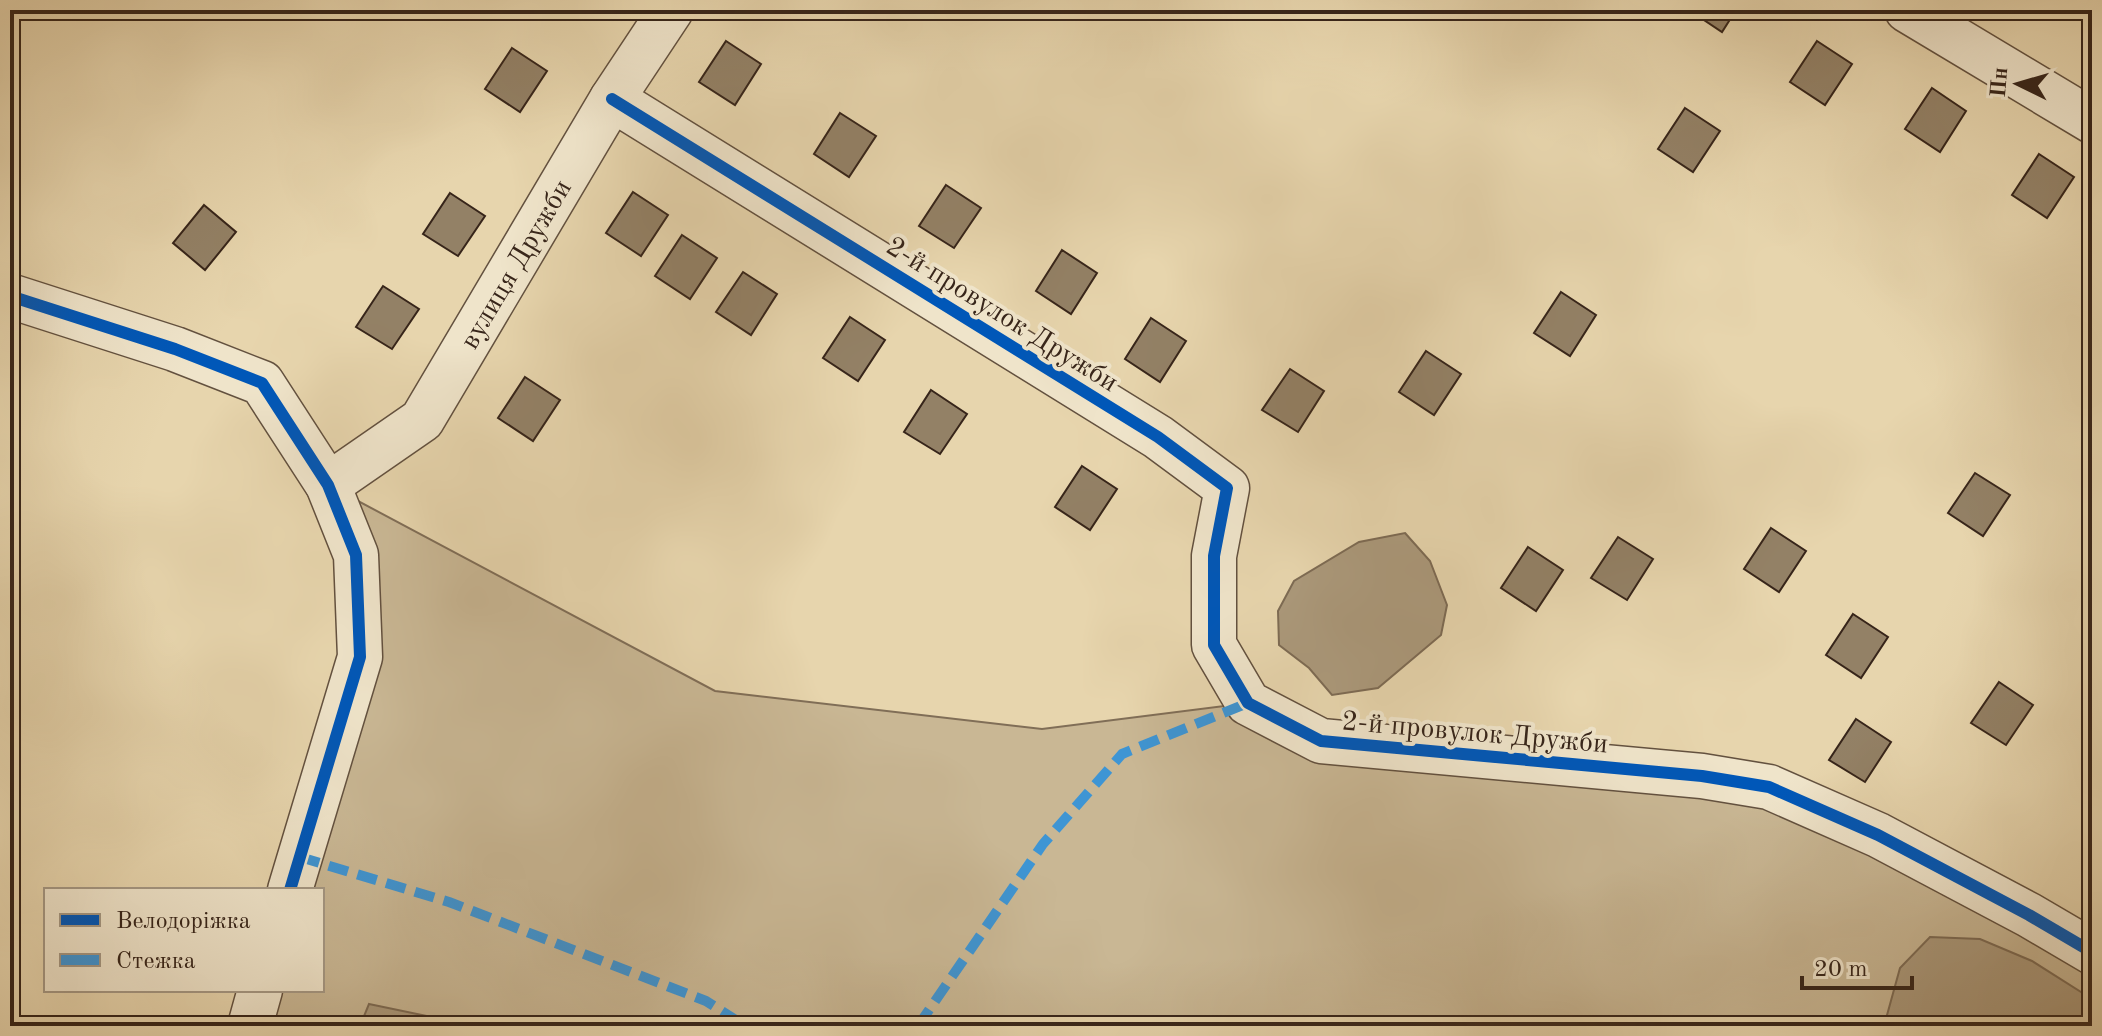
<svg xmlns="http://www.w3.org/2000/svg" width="2102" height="1036" viewBox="0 0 2102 1036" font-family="'Old Standard TT',serif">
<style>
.green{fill:#c9b794;stroke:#806e57;stroke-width:2}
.water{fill:#ab997b;stroke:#7d6b54;stroke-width:2}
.building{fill:#938166;stroke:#37251a;stroke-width:2}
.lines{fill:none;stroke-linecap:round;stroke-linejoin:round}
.minor-casing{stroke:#63513f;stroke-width:47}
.minor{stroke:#efe4ca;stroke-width:44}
.quiet{stroke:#3e95d4;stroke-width:10;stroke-dasharray:20 10;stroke-linecap:butt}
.cycleway-casing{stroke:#efe4ca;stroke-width:17}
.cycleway{stroke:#0057b8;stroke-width:12}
.labels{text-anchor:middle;stroke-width:8;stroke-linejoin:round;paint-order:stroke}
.street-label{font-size:28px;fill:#37251a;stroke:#efe4ca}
</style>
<rect width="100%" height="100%" fill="#e7d5ad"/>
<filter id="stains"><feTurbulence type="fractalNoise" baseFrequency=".0025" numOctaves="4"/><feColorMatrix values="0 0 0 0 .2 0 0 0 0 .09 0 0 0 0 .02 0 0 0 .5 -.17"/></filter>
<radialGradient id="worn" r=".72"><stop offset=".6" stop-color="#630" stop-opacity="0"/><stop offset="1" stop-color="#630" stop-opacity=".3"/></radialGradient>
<path class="green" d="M328,485l387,206 327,38 206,-26 73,38 381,35 390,176v74h-1842l10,-36h62v-100h-32l70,-233z"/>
<g class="water">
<path d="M1405,533l25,28 17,44 -6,30 -63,53 -46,7 -23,-27 -30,-23 -1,-34 16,-30 65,-39z"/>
<path d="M1930,937l50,2 52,22 60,38v27h-208l16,-58z"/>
<path d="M369,1004l101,21 5,1h-115z"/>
</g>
<g class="building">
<path d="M1689,10h47l-14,22z"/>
<path d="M726,41l35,23 -26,41 -36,-23z"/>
<path d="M1817,41l35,23 -27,41 -35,-23z"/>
<path d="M512,48l35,23 -27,41 -35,-23z"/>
<path d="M1932,88l34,23 -26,41 -35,-23z"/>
<path d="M1685,108l35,23 -27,41 -35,-23z"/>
<path d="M840,113l36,23 -27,41 -35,-23z"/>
<path d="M2039,154l35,23 -27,41 -35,-23z"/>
<path d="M946,185l35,23 -27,40 -35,-22z"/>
<path d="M633,192l35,23 -27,41 -35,-23z"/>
<path d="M450,193l35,23 -27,40 -35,-22z"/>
<path d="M204,205l32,27 -31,38 -32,-27z"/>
<path d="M682,235l35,23 -27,41 -35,-23z"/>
<path d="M1062,250l35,23 -26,41 -35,-23z"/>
<path d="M743,272l34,22 -26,41 -35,-23z"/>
<path d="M383,286l36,23 -27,40 -36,-22z"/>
<path d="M1561,292l35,23 -26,41 -36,-23z"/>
<path d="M850,317l35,23 -27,41 -35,-23z"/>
<path d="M1151,318l35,23 -26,41 -35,-23z"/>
<path d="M1426,351l35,23 -27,41 -35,-23z"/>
<path d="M1290,369l34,22 -26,41 -36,-22z"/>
<path d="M525,377l35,23 -27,41 -35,-23z"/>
<path d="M931,390l36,24 -27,40 -36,-22z"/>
<path d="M1082,466l35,23 -27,41 -35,-23z"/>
<path d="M1975,473l35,22 -27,41 -35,-23z"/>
<path d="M1771,528l35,23 -27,41 -35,-23z"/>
<path d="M1618,537l35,22 -26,41 -36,-22z"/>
<path d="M1528,547l35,23 -27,41 -35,-23z"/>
<path d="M1853,614l35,23 -27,41 -35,-23z"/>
<path d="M1999,682l34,23 -27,40 -35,-22z"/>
<path d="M1856,719l35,23 -26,40 -36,-22z"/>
</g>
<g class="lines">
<defs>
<g id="minor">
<path d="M1907,10l185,111"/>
<path d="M612,99l546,338 69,51 -13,68v89l34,58 73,38 381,35 67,11 109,48 151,80 63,37"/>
<path d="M10,296l165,53 87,34 66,102 28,70 4,102 -70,233"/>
<path id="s1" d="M328,485l94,-65 190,-321 59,-89"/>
<path d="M250,1026l10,-36"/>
</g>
</defs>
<use href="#minor" class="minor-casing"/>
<use href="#minor" class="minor"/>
<g class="quiet">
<path d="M300,857l149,45 257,99 39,25"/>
<path d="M918,1026l125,-182 79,-90 126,-51"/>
</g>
<defs>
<g id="cycleway">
<path d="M612,99l546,338 69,51 -13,68v89l34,58 73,38 381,35 67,11 109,48 151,80 63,37"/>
<path d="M10,296l165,53 87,34 66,102 28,70 4,102 -70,233"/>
</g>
</defs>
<use href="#cycleway" class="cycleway-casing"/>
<use href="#cycleway" class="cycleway"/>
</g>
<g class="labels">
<g class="street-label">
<text dy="10" stroke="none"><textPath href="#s1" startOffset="296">вулиця Дружби</textPath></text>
<text transform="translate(1003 313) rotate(32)" y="10">2-й провулок Дружби</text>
<text transform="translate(1475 731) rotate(5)" y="10">2-й провулок Дружби</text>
</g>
</g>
<rect width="2102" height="1036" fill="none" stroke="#e7d5ad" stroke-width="40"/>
<rect x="12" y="12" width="2078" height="1012" fill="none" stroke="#37251a" stroke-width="4"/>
<rect x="20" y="20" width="2062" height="996" fill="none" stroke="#37251a" stroke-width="2"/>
<rect x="44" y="888" width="280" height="104" fill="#efe4ca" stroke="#a59884" stroke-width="2"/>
<rect x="60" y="914" width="40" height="12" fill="#0057b8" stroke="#a59884" stroke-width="2"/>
<text x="116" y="928" font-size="24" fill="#37251a">Велодоріжка</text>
<rect x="60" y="954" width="40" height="12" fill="#3e95d4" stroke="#a59884" stroke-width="2"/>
<text x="116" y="968" font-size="24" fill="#37251a">Стежка</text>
<g transform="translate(2018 84) rotate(275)" stroke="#efe4ca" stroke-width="6" paint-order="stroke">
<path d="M0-6L14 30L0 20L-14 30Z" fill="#37251a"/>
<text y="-12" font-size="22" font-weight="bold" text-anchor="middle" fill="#37251a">Пн</text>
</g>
<path d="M1802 976v12h110v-12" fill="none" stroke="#37251a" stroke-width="4"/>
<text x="1814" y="976" font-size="24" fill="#37251a" stroke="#efe4ca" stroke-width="6" paint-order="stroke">20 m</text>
<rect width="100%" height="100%" filter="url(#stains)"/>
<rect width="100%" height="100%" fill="url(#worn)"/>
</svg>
